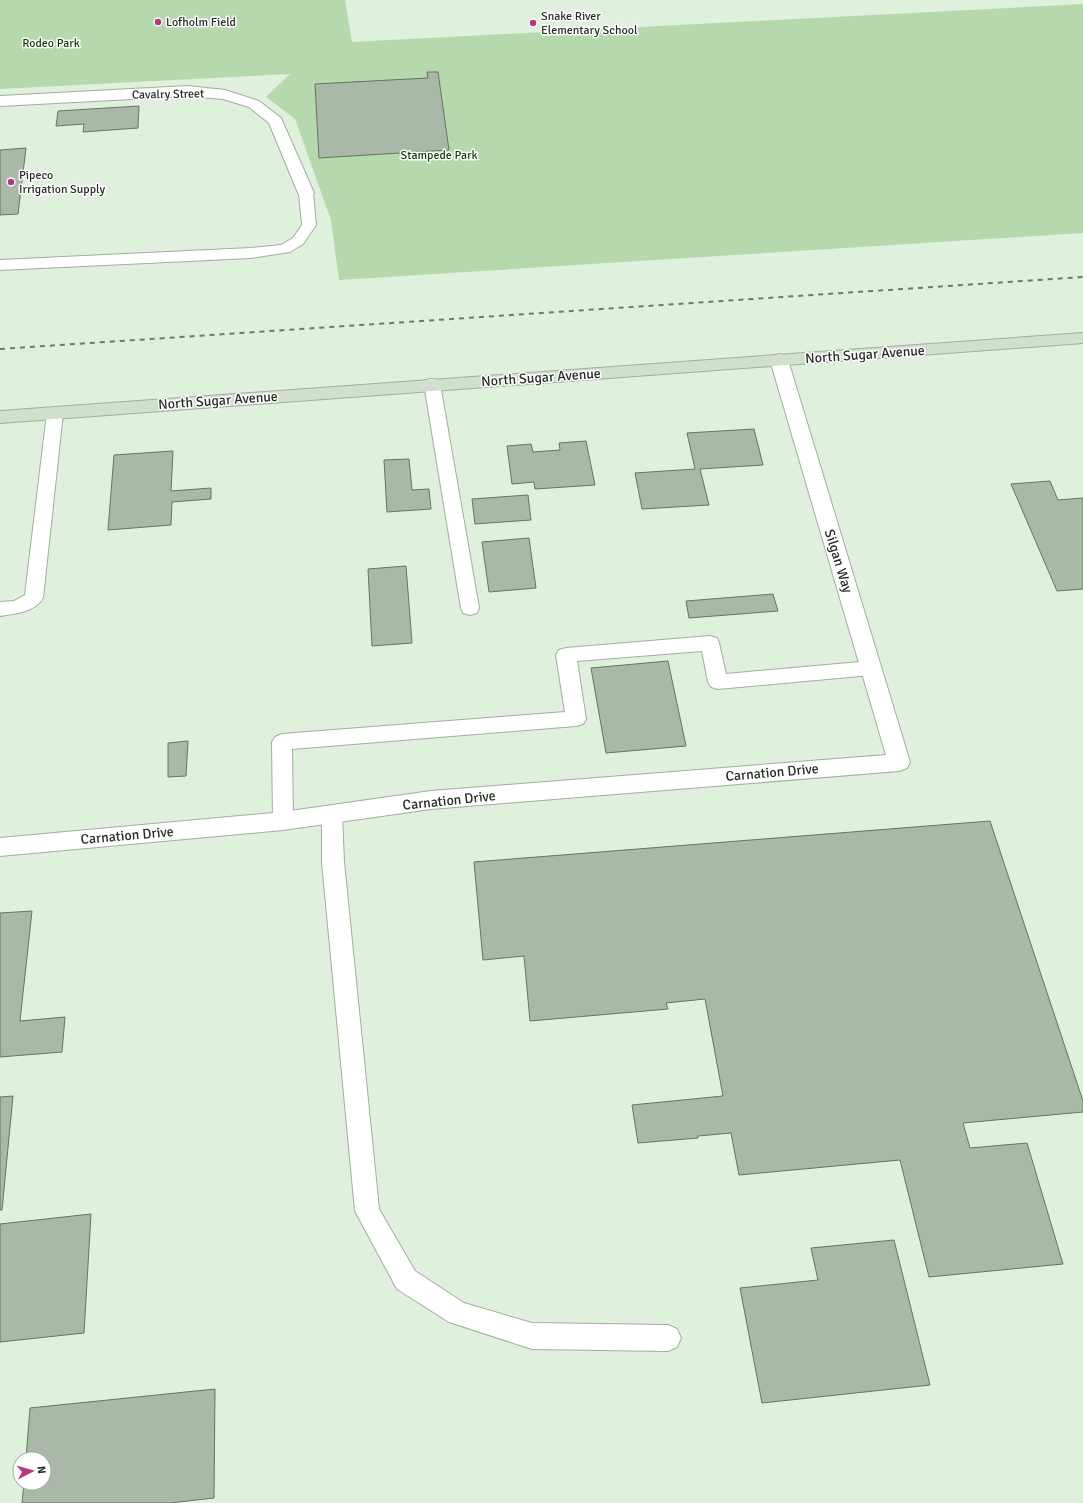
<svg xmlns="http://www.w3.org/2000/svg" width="1083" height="1503" viewBox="0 0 1083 1503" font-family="Signika,sans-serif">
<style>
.green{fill:#b5d9ad}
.building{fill:#aab9a7;stroke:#667463}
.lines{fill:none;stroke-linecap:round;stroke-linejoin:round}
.lane-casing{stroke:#a0af9d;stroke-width:2}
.street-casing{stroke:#a0af9d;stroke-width:2}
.secondary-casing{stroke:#a0af9d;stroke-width:2}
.lane{fill:#fff;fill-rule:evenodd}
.street{fill:#fff;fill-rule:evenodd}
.secondary{fill:#d0e0cc;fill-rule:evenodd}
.rail{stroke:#6f796d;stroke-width:2;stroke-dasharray:5 5;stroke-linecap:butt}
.poi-dot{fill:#b8367f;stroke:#fff;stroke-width:1.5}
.labels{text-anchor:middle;stroke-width:3;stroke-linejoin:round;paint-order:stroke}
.far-poi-label{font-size:12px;fill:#272d26;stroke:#fff;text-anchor:start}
.far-park-label{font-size:12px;fill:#0e3f02;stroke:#fff}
.far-street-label{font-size:12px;fill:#272d26;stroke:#fff}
.street-label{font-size:14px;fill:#272d26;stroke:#fff}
</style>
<rect width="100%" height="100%" fill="#dff0dc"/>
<path class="green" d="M0,0h345l7,42 731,-38v229l-744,47 -8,-60 -36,-101 -29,-22 24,-23 -290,15z"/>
<g class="building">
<path d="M427,72h11l11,78 -130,8 -4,-74 113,-6z"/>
<path d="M139,106l-1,22 -55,4 1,-8 -28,2 2,-15z"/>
<path d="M26,148l-8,66 -18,1v-65z"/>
<path d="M754,429l9,36 -63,4 9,36 -67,4 -7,-36 60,-4 -8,-36z"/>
<path d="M586,441l9,44 -60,4 -1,-7 -22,2 -5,-38 24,-2 2,8 27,-2 -1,-7z"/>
<path d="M173,451l-2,40 40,-3v11l-39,3 -1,23 -63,5 6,-75z"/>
<path d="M409,459l3,31 17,-1 2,20 -44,3 -3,-52z"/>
<path d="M1050,481l8,19 25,-2v91l-26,2 -46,-107z"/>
<path d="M528,495l3,25 -56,4 -3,-25z"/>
<path d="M529,538l7,50 -47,4 -7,-50z"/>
<path d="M406,566l6,77 -40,3 -4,-77z"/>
<path d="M773,594l5,17 -89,7 -3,-17z"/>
<path d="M668,661l18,85 -80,7 -15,-85z"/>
<path d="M188,741l-2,35 -18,1v-34z"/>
<path d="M990,821l93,280v11l-120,11 7,25 57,-5 36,121 -134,13 -29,-117 -161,15 -8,-42 -33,3v2l-60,5 -6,-38 91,-9 -18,-97 -39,4 2,6 -138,12 -6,-65 -41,4 -9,-98z"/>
<path d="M32,911l-12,110 45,-4 -3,35 -62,5v-144z"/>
<path d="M13,1096l-11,114h-2v-113z"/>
<path d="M91,1214l-7,119 -84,9v-118z"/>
<path d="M894,1240l36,145 -168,18 -22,-115 78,-8 -7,-32z"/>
<path d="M215,1389l-1,109 -44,5h-148l2,-20h20v-24h-18l4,-51z"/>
</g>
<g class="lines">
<defs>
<g id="lane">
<path d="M306,189l5,1 2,3 3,32 -13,19 -13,8 -39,6 -251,12v-10l251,-12 30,-3 12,-7 9,-13 -3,-32 2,-3z"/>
<path d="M432,379l6,1 2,4 39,224 -2,5 -7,2 -7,-2 -2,-5 -37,-224 2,-4z"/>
<path d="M55,408l6,1 2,4 -20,185c-8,14 -28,16 -43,18v-14l14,-1 11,-6 22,-182 2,-4z"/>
<path d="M710,636l7,2 2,5 7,31 145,-13 7,2 3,5 -3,5 -7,2 -153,14 -7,-2 -3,-5 -6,-31 -125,10 9,58 -3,5 -7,2 -284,23 1,72 -3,6 -7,2 -7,-2 -3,-6 -1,-79 3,-5 7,-3 283,-22 -9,-57 3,-5 7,-2z"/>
<path d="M332,807l7,2 3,6 2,47 35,347 36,62 49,32 68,20 136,2 9,4 4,9 -4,9 -9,4 -136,-2 -83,-27 -52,-33 -42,-78 -33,-349v-47l3,-6z"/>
</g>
<g id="street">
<path d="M188,86l37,4 34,11 22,17 33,75 -2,3 -6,2 -6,-2 -2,-3 -29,-70 -20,-16 -26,-8 -35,-3 -188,10v-10z"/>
<path d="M779,354l6,2 3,4 122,402 -3,6 -8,3 -468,38 -148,21 -283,26v-18l283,-26 148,-21 455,-36 -116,-395 3,-4z"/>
</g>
<path id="secondary" d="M1083,333v10l-1083,80v-12z"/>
</defs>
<use href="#lane" class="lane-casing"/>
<use href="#street" class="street-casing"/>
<use href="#secondary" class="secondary-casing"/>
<use href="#lane" class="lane"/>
<use href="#street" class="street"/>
<use href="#secondary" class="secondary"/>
<path class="rail" d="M0,349l1083,-72"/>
</g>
<g class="poi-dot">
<circle cx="158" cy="22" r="4"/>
<circle cx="533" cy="23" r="4"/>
<circle cx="11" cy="182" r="4"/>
</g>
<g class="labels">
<g class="far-poi-label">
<text x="541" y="20">Snake River<tspan x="541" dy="14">Elementary School</tspan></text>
<text x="166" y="26">Lofholm Field</text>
<text x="19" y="179">Pipeco<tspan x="19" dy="14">Irrigation Supply</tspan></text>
</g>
<g class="far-park-label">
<text x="51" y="47">Rodeo Park</text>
<text x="439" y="159">Stampede Park</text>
</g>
<g class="far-street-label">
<text transform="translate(168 94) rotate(-1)" y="4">Cavalry Street</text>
</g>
<g class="street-label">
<text transform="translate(865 354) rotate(-4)" y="5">North Sugar Avenue</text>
<text transform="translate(541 377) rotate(-4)" y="5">North Sugar Avenue</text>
<text transform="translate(218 400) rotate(-4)" y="5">North Sugar Avenue</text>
<text transform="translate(839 561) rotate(73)" y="5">Silgan Way</text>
<text transform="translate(772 772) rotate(-5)" y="5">Carnation Drive</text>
<text transform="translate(449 800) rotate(-6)" y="5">Carnation Drive</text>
<text transform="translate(127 835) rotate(-5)" y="5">Carnation Drive</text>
</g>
</g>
<g transform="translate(32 1471) rotate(84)"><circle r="19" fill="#ffffff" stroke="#a9aba8"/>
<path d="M0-3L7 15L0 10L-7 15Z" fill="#b8367f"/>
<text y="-6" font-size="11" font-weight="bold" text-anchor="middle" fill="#272d26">N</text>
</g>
</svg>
